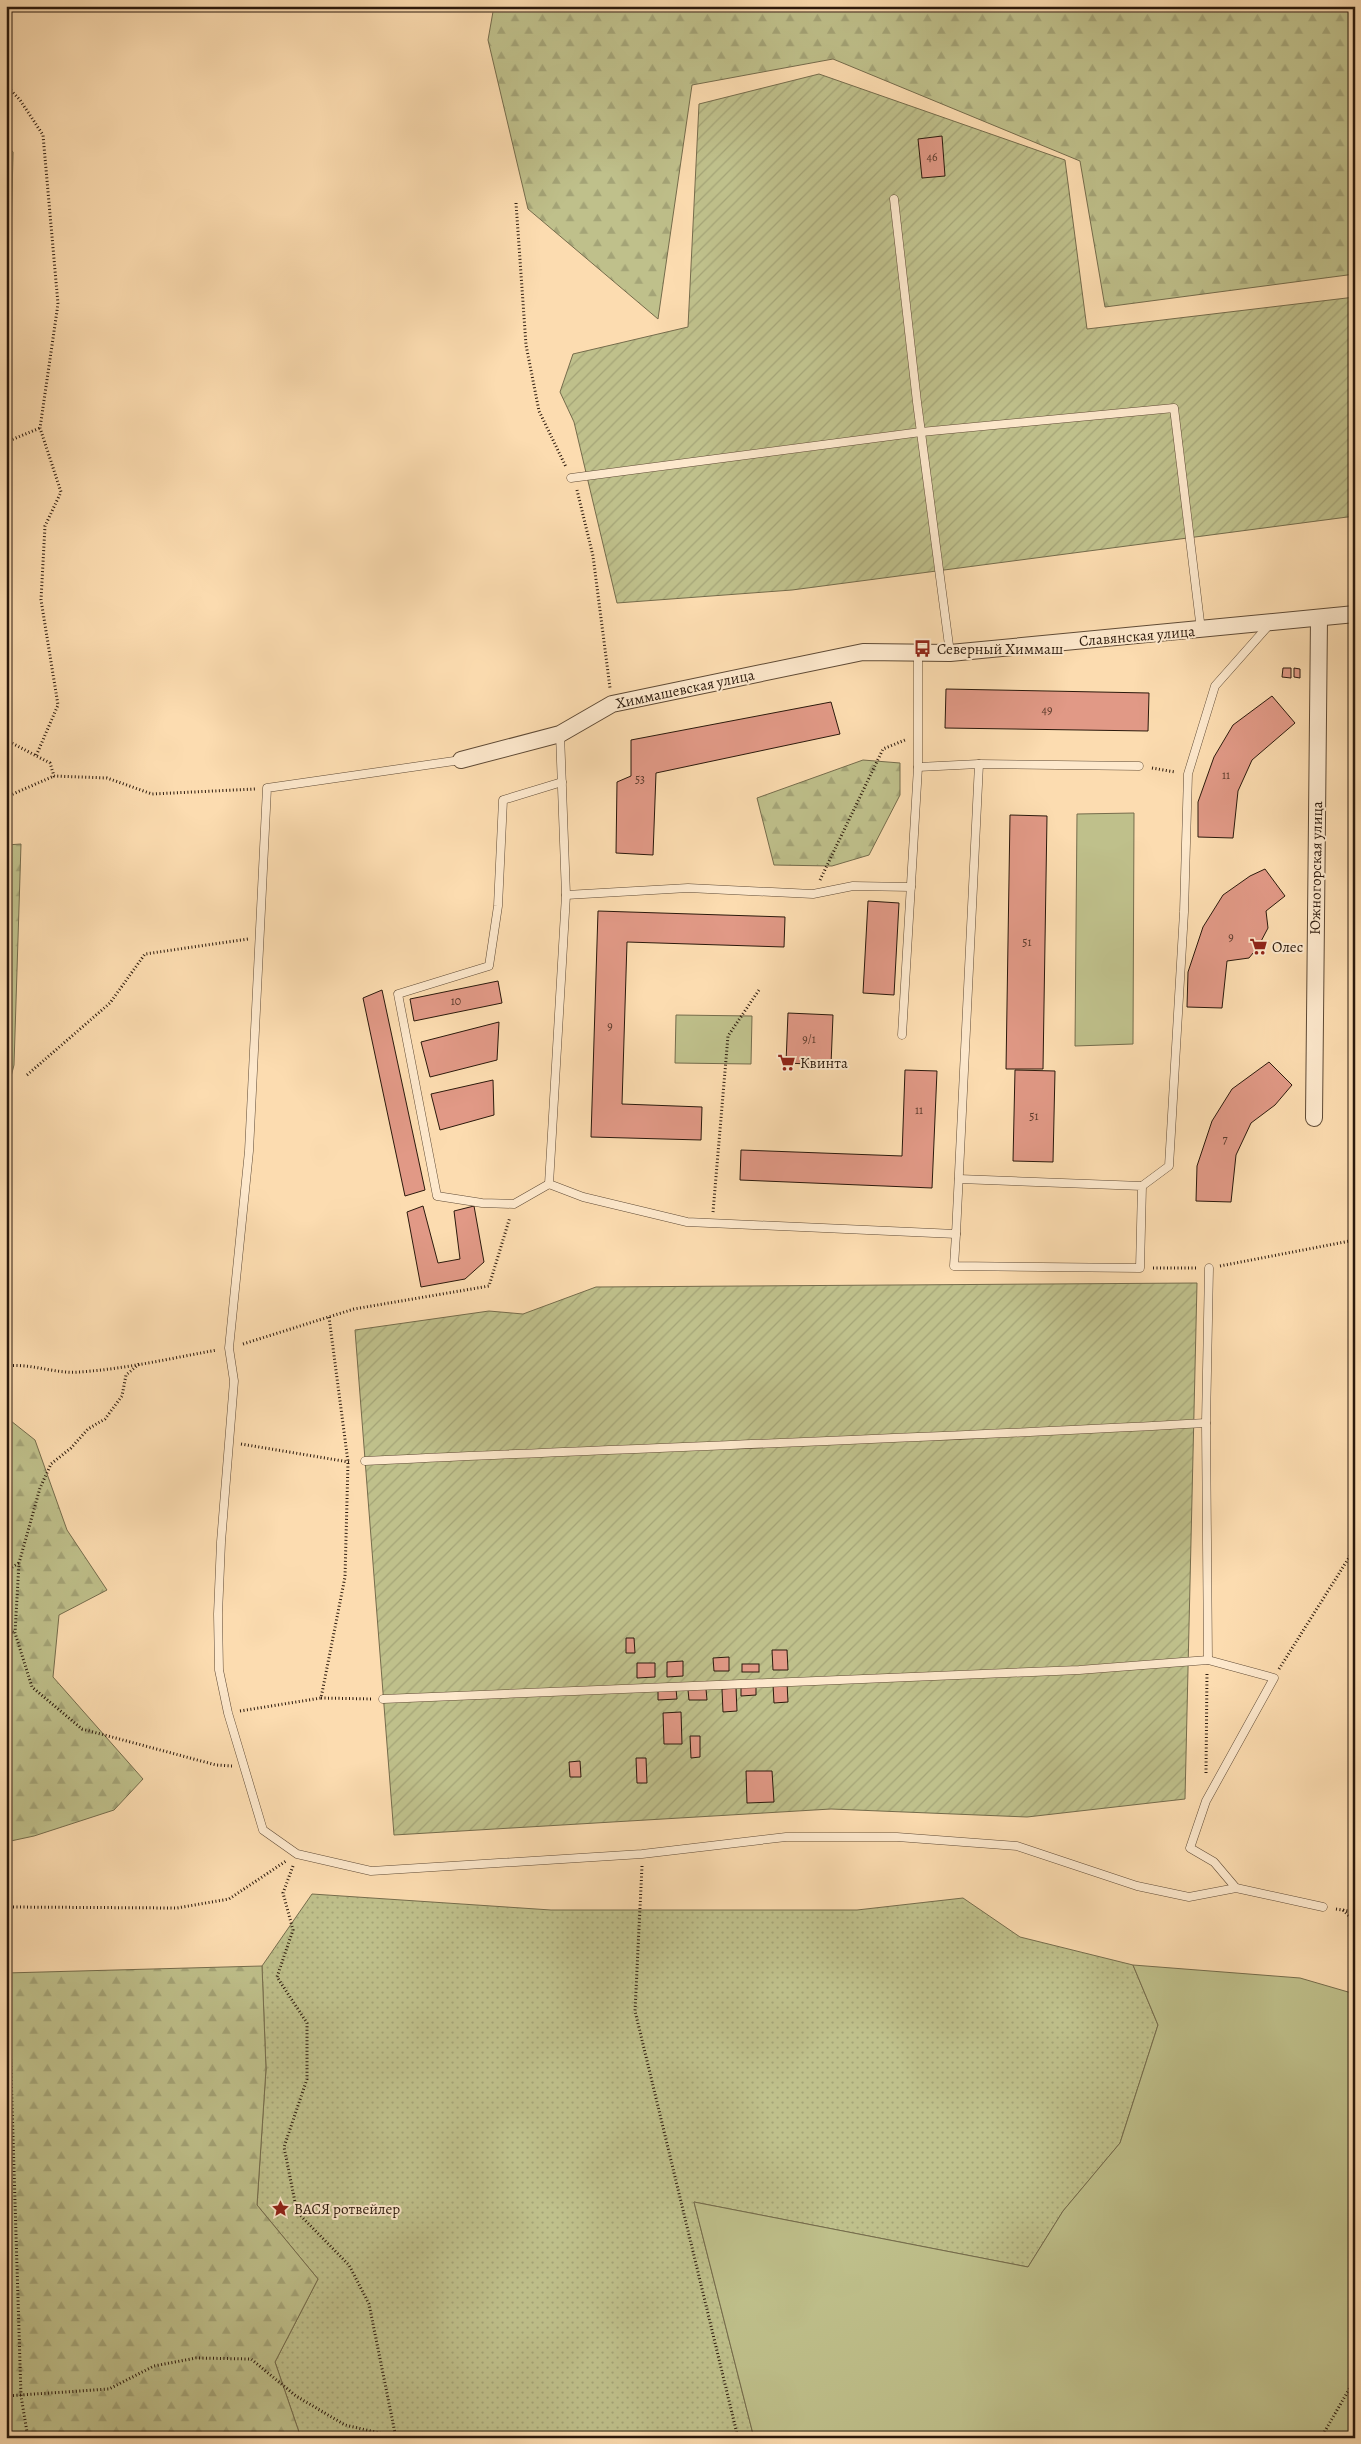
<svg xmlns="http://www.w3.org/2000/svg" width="1361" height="2444" viewBox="0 0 1361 2444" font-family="Alegreya,serif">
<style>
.grass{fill:url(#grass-dots);stroke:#756c4c}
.forest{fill:url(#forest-firs);stroke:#756c4c}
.park{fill:#bfc08b;stroke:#756c4c}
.garden{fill:url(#garden-furrows);stroke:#756c4c}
.building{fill:#e19986;stroke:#2b190c}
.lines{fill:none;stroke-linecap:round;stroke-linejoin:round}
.service-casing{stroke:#5f4a35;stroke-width:9}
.minor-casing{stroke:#5f4a35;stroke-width:18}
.path{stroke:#2b190c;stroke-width:3;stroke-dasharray:1 2.5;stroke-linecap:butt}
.service{stroke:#fde8cc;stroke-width:8}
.minor{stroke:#fde8cc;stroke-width:16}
.labels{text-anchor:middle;stroke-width:4;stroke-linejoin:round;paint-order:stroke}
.number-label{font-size:12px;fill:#58392a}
.street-label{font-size:15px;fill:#2b190c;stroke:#fde8cc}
.poi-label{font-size:15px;fill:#2b190c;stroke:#fde8cc;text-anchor:start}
</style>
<defs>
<pattern id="grass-dots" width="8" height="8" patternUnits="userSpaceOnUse" patternTransform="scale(1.25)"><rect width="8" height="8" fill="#bfc08b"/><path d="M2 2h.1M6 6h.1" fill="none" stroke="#a4a477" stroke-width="1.8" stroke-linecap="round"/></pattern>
<pattern id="forest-firs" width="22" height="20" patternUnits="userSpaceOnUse" patternTransform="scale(1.25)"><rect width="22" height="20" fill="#bfc08b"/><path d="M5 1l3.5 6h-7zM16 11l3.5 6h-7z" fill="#a4a477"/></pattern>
<pattern id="garden-furrows" width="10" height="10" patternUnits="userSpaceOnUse" patternTransform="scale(1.25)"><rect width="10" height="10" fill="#bfc08b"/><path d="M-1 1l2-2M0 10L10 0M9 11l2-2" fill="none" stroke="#a4a477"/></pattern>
</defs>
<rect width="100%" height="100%" fill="#fcdcb0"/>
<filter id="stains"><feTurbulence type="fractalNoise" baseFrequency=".004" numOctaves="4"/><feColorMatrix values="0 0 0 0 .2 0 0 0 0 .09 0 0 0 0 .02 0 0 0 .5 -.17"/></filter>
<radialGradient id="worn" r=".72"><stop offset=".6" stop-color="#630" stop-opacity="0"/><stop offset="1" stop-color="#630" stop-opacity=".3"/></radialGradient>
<path class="grass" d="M312,1894l239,16h306l106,-12 57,39 113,28 25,60 -38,118 -57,68 -35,56 -334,-65 60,236h-453l-26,-76 43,-83 -61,-74 9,-136 -4,-103z"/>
<g class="forest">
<path d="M494,6h861v268l-250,33 -25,-146 -247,-102 -141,26 -34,234 -130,-110 -40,-169z"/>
<path d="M6,144l7,8 -5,223 -2,4z"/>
<path d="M863,760l37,3v32l-31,60 -37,11 -58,-1 -17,-67z"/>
<path d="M21,844l-7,221 -8,31v-251z"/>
<path d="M6,1417l29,23 32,90 40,60 -48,25 -6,62 90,102 -29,31 -80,26 -28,6z"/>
<path d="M262,1966l4,103 -9,136 61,74 -43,83 26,76h-295v-465z"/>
</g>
<g class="park">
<path d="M1134,813l-1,231 -58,2 2,-232z"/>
<path d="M676,1015l76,1 -1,48 -76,-1z"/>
<path d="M1133,1965l167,13 55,16v444h-601l-60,-236 334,65 35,-56 57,-68 38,-118z"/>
</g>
<g class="garden">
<path d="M819,74l246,86 22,169 268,-32v219l-563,74 -175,13 -43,-181 -14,-30 13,-38 115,-27 11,-223z"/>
<path d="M1197,1283l-12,516 -158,18 -196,-8 -437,26 -39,-505 134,-19 34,3 73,-27z"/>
</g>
<g class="building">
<path d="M942,136l3,40 -23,2 -4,-39z"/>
<path d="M1283,668h8v10l-9,-1z"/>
<path d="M1294,668l6,1v9l-6,-1z"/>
<path d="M946,689l203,4 -1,38 -203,-3z"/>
<path d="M1272,696l23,27 -43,37 -14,31 -5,47 -35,-1v-35l16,-45 19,-32z"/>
<path d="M831,702l9,32 -184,39 -3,82 -37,-2 1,-71 14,-6v-36z"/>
<path d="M1010,815l37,1 -4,253h-37z"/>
<path d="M1265,869l20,27 -19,15 2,17 -10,19 -9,11 -22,3 -5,47 -35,-1 1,-35 15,-45 20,-32 27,-19z"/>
<path d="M868,901l31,2 -5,92 -31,-2z"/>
<path d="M598,911l187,6 -1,30 -157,-5 -5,162 80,3 -1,33 -110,-3z"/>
<path d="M498,981l4,22 -88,18 -4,-22z"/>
<path d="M382,990l43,200 -20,6 -42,-198z"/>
<path d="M788,1013l45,2 -2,50 -45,-2z"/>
<path d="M499,1022l-2,38 -67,17 -9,-35z"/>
<path d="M1269,1062l23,23 -17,20 -24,18 -15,32 -5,47 -35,-1 1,-35 15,-45 20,-32z"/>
<path d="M905,1070l32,1 -5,117 -192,-8 1,-30 161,6z"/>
<path d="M1015,1070l40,1 -2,91 -40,-1z"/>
<path d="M493,1080l1,35 -54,15 -9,-36z"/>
<path d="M423,1206l15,57 22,-4 -6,-48 20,-5 10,56 -19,17 -44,8 -14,-75z"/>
<path d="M626,1638h8l1,15h-9z"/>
<path d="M772,1650h15l1,20h-15z"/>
<path d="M729,1657v14h-15l-1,-13z"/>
<path d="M683,1661v15l-16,1v-15z"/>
<path d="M637,1663h18v14l-18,1z"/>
<rect x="742" y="1664" width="17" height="8"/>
<path d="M787,1683l1,19 -14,1 -1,-19z"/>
<path d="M741,1686h15v9l-15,1z"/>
<path d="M736,1688l1,23 -14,1 -1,-23z"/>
<path d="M676,1689l1,10 -19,1v-10z"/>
<path d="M706,1689l1,11h-18l-1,-10z"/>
<path d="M681,1712l1,32h-18l-1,-31z"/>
<path d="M690,1736h10v21l-9,1z"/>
<path d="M636,1758h10l1,25h-10z"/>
<path d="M580,1761l1,16h-11l-1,-15z"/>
<path d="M746,1771h26l2,31 -27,1z"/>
</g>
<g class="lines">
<defs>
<g id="service">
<path d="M894,199l23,203 33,251"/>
<path d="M571,478l350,-46 253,-24 27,222"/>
<path d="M918,652v115l61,-3 160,2"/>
<path d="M560,734l6,161 -17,289 34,13 104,25 269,12 23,-470"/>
<path d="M461,760l-194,28 -18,363 -20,197 5,33 -13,161 -3,72 1,56 9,43 35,117 34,24 74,17 271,-17 144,-17h111l120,9 120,40 52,11 47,-9 87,19"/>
<path d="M566,895l122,-7 125,6 40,-8 58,1"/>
<path d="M902,1035l16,-268"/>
<path d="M549,1184l-35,20 -32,-1 -45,-7 -39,-202 91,-28 9,-60 5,-106 59,-18"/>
<path d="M1142,1186l27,-20 15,-254 4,-138 27,-88 54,-61"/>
<path d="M956,1234l-2,32 186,2 2,-82 -183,-7"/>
<path d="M365,1461c280,-14 561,-22 841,-38"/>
<path d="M1208,1660l-2,-237 3,-155"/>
<path d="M383,1699l696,-29 129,-10 66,18 -68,123 -16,47 24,14 22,26"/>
</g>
<g id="minor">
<path d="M461,760l99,-26 52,-30 251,-52 87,1 405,-39"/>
<path d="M1314,1118l5,-500"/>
</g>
</defs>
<use href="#service" class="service-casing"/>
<use href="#minor" class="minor-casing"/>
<g class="path">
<path d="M6,85l14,15 23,35 15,169 -18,124 21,64 -16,34 -4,74 17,105 -22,51"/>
<path d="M516,203l10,142 13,66 27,56"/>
<path d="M6,442l34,-14"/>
<path d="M577,490l16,66 17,132"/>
<path d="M6,740l44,23 4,13 53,2 45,16 103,-5"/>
<path d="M1152,768l23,4"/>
<path d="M6,797l48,-21"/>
<path d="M820,880l63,-131 22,-9"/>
<path d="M27,1075l83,-72 35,-49 103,-15"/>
<path d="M713,1212l15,-176 31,-46"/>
<path d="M1220,1266l135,-26"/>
<path d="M1153,1268h44"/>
<path d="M243,1344l111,-35 135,-23 21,-69"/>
<path d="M139,1364l-13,11 -4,21 -17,23 -17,10 -17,19 -20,16 -11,24 -21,75 -4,70 17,54 50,42 134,36 16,1"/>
<path d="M6,1366c25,-3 49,8 73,6 47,-3 93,-14 138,-22"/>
<path d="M241,1444l108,18"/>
<path d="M6,1571l13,-8"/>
<path d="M6,1629l9,4"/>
<path d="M1279,1669l76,-121"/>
<path d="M321,1698l52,1"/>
<path d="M240,1711l81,-13 24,-121 3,-115 -19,-145"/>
<path d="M1206,1773l1,-101"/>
<path d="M293,1866l-10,27 10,37 -16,47 30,46v56l-23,68 13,65 52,53 20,39 27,134"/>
<path d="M642,1866l-7,145 103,427"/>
<path d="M6,1907l171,1 52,-9 57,-38"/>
<path d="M1336,1909l19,3"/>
<path d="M1343,1910l12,12"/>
<path d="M6,2021l4,19 11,356 7,42"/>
<path d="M6,2396l103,-7 45,-23 42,-8 55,1 45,37 49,29 56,13"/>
<path d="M1321,2438l34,-59"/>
</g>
<use href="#service" class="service"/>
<use href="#minor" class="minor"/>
</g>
<defs>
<symbol id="bus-bare" viewBox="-9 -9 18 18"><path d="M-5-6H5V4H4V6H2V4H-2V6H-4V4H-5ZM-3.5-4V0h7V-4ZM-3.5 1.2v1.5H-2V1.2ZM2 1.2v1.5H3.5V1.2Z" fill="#8f2418" stroke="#fde8cc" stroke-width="2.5" paint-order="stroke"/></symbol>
<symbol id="supermarket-bare" viewBox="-9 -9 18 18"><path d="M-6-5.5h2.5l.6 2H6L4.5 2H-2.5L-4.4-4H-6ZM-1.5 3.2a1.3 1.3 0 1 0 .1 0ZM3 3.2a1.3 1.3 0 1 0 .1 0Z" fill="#8f2418" stroke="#fde8cc" stroke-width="2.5" paint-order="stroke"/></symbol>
<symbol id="sight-bare" viewBox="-9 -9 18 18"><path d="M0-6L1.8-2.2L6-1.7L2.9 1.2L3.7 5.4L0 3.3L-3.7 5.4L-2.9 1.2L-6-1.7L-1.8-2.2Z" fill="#8f2418" stroke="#fde8cc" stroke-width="2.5" paint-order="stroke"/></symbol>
</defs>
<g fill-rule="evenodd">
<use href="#bus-bare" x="910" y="636" width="25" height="25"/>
<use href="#supermarket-bare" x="1246" y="934" width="25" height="25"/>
<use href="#supermarket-bare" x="774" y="1050" width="25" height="25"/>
<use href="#sight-bare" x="268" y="2196" width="25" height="25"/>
</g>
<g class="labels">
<g class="number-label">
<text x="932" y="161">46</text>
<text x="1047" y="714">49</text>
<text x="1226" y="779">11</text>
<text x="640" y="783">53</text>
<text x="1231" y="941">9</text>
<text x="1027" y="946">51</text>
<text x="456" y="1005">10</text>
<text x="610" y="1030">9</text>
<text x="809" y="1043">9/1</text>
<text x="919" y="1114">11</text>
<text x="1034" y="1120">51</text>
<text x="1225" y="1143">7</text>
</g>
<g class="street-label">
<text transform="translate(1137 636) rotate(-5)" y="5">Славянская улица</text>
<text transform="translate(685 689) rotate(-12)" y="5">Химмашевская улица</text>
<text transform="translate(1316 868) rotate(-89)" y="5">Южногорская улица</text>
</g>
<g class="poi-label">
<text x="937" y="654">Северный Химмаш</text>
<text x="1272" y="952">Олес</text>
<text x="800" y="1068">Квинта</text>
<text x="294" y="2214">ВАСЯ ротвейлер</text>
</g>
</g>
<rect width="1361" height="2444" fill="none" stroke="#fcdcb0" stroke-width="25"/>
<rect x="8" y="8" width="1346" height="2429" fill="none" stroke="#2b190c" stroke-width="2.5"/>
<rect x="12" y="12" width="1336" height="2419" fill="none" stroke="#2b190c"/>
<rect width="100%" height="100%" filter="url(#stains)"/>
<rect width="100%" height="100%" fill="url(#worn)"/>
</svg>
